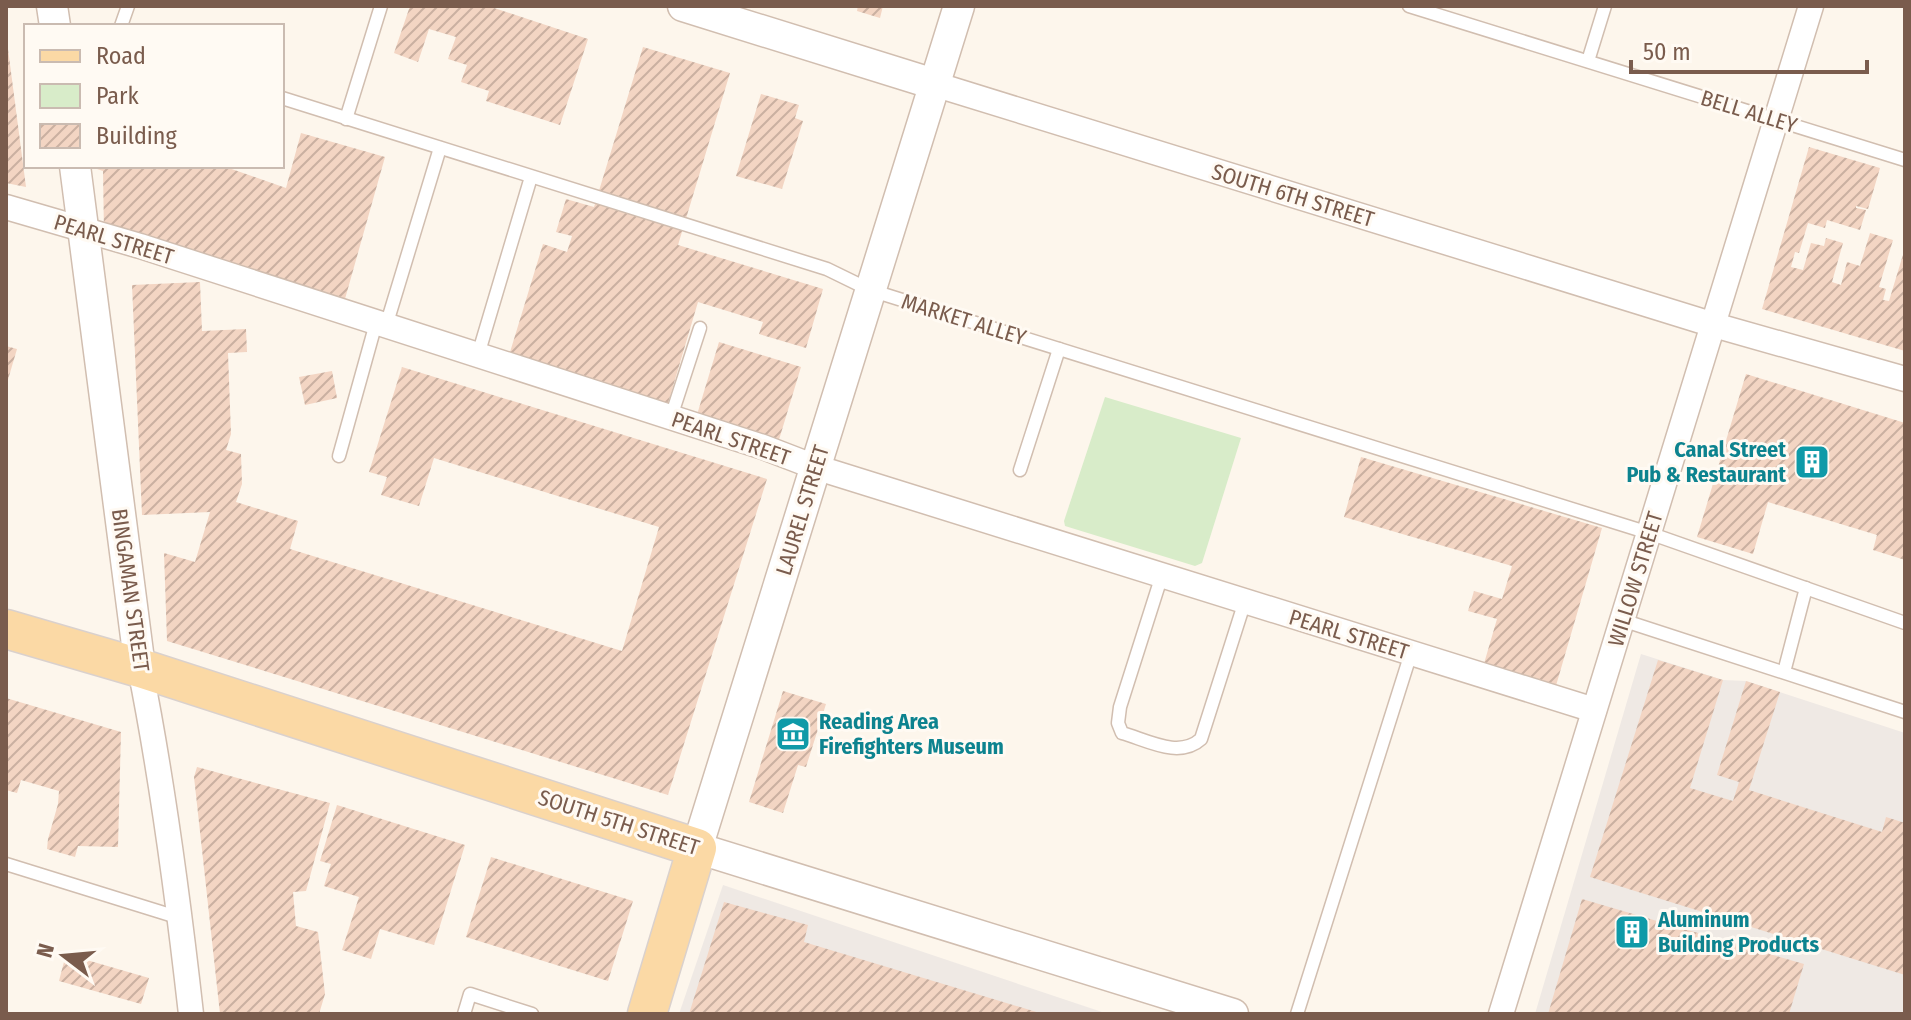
<svg xmlns="http://www.w3.org/2000/svg" width="1911" height="1020" viewBox="0 0 1911 1020" font-family="'Fira Sans Condensed',sans-serif">
<style>
.industrial{fill:#efe9e4}
.green{fill:#d8ecc9}
.building{fill:url(#building-hatch)}
.lines{fill:none;stroke-linecap:round;stroke-linejoin:round}
.service-casing{stroke:#d1beb0;stroke-width:15}
.minor-casing{stroke:#d1beb0;stroke-width:27}
.tertiary-casing{stroke:#d1beb0;stroke-width:33}
.primary-casing{stroke:#dad1cd;stroke-width:41}
.service{stroke:#fff;stroke-width:12}
.minor{stroke:#fff;stroke-width:24}
.tertiary{stroke:#fff;stroke-width:30}
.primary{stroke:#fbd9a5;stroke-width:38}
.labels{text-anchor:middle;stroke-width:6;stroke-linejoin:round;paint-order:stroke}
.street-label{font-size:22px;fill:#7a5c4d;stroke:#fffaf3}
.culture-label{font-size:22px;font-weight:bold;fill:#0d838f;stroke:#fffaf3;text-anchor:start}
</style>
<defs>
<pattern id="building-hatch" width="6" height="6" patternUnits="userSpaceOnUse" patternTransform="scale(2)"><rect width="6" height="6" fill="#f3d5c3"/><path d="M-1 1l2-2M0 6l6-6M5 7l2-2" fill="none" stroke="#cab0a1"/></pattern>
</defs>
<rect width="100%" height="100%" fill="#fdf6ec"/>
<g class="industrial">
<path d="M1641,654l82,26 23,1 159,52v281h-370z"/>
<path d="M723,885l385,129h-429z"/>
</g>
<path class="green" d="M1105,397l136,41 -39,125 -7,3 -130,-40 -1,-5z"/>
<g class="building">
<path d="M410,6h78l100,33 -28,86 -74,-24 3,-10 -28,-9 6,-17 -19,-6 8,-22 -27,-8 -11,33 -24,-9z"/>
<path d="M858,6h25l-3,12 -23,-7z"/>
<path d="M643,47l87,26 -52,172 145,44 -17,59 -47,-14 4,-12 -65,-20 -32,108 -159,-48 36,-118 24,8 5,-16 -16,-4 10,-33 28,8z"/>
<path d="M6,49h2l18,138 -20,-4z"/>
<path d="M761,94l38,11 -4,13 8,3 -21,68 -46,-13z"/>
<path d="M301,133l84,24 -40,142h-16l-225,-65 -1,-63 -15,-5h135l63,22z"/>
<path d="M1809,147l71,21 -12,41 -12,-3v2l10,2 -6,20 -33,-10 -2,8 -17,-5 -9,30 -4,-1 -4,15 12,3 8,-27 13,3 2,-8 17,5 -11,39 9,3 6,-23 13,4 10,-33 23,7 -14,47 7,2 -3,11 6,1 16,-53v103l-143,-42z"/>
<path d="M200,282l2,49 44,-2 1,23 -19,1 3,81 -5,16 15,4 1,30 -6,18 62,19 -8,28 332,102 37,-124 -225,-69 -15,48 -38,-11 6,-18 -18,-5 33,-105 365,112 -99,316 -501,-154 -3,-88 31,9 15,-50 -68,3 -10,-230z"/>
<path d="M719,342l82,25 -23,76 -82,-25z"/>
<path d="M6,346l11,3 -10,34h-1z"/>
<path d="M332,371l5,27 -32,7 -6,-28z"/>
<path d="M1746,374l159,49v137l-32,-10 4,-15 -109,-33 -15,52 -56,-17z"/>
<path d="M1361,457l241,71 -47,161 -72,-22 14,-48 -29,-8 6,-20 28,8 10,-33 -168,-49z"/>
<path d="M1658,660l65,20 -33,108 43,13 6,-19 -22,-7 29,-94 34,11 -31,98 133,42 4,-15 19,6v152l-315,-98z"/>
<path d="M783,691l43,13 -20,63 -8,-2 -15,48 -34,-11z"/>
<path d="M6,698l115,34 -3,115 -40,-1 -3,11 -28,-8 1,-10 10,-35 1,-13 -38,-11 -4,13 -11,-3z"/>
<path d="M197,767l133,36 -24,88 -13,1 3,34 22,6 7,62 -6,20h-99l-26,-237z"/>
<path d="M337,805l128,40 -31,100 -54,-16 -9,30 -29,-9 17,-53 -35,-11 7,-22 -11,-3z"/>
<path d="M491,857l142,44 -25,80 -142,-44z"/>
<path d="M1582,899l222,65 -15,50h-241z"/>
<path d="M724,902l84,23 -4,17 239,72h-354z"/>
<path d="M66,954l83,24 -8,26 -82,-23z"/>
</g>
<g class="lines">
<defs>
<g id="service">
<path d="M1409,6l496,154"/>
<path d="M121,26l7,-20"/>
<path d="M1588,61l17,-55"/>
<path d="M282,98l545,171 43,21 779,243 256,90"/>
<path d="M346,119l35,-113"/>
<path d="M386,326l54,-178"/>
<path d="M478,355l53,-178"/>
<path d="M671,417l29,-89"/>
<path d="M339,456l37,-133"/>
<path d="M1020,470l39,-121"/>
<path d="M1162,575l-42,132 -2,16 4,10c25,7 57,26 79,6l44,-138"/>
<path d="M1622,620l283,92"/>
<path d="M1784,672l22,-84"/>
<path d="M6,864l174,54"/>
<path d="M464,1014l6,-20 62,20"/>
<path d="M1297,1014l114,-361"/>
</g>
<g id="minor">
<path d="M934,84l780,241 191,54"/>
<path d="M6,207l134,39 623,201 52,20 779,243"/>
<path d="M140,668c23,115 38,230 51,346"/>
<path d="M1501,1014l310,-1008"/>
</g>
<g id="tertiary">
<path d="M52,6l3,20"/>
<path d="M683,6l251,78"/>
<path d="M959,6l-262,842 536,166"/>
<path d="M75,166l65,502"/>
</g>
<path id="primary" d="M6,629l134,39 557,180 -50,166"/>
</defs>
<use href="#service" class="service-casing"/>
<use href="#minor" class="minor-casing"/>
<use href="#tertiary" class="tertiary-casing"/>
<use href="#primary" class="primary-casing"/>
<use href="#service" class="service"/>
<use href="#minor" class="minor"/>
<use href="#tertiary" class="tertiary"/>
<use href="#primary" class="primary"/>
</g>
<defs>
<symbol id="building-square" viewBox="-11 -11 22 22"><rect x="-9" y="-9" width="18" height="18" rx="4" fill="#0f9aa8" stroke="#fffaf3"/><path d="M-4-6H4V6H1V3H-1V6H-4ZM-2.5-4.3h1.7v1.8h-1.7ZM.8-4.3h1.7v1.8H.8ZM-2.5-1h1.7V.8h-1.7ZM.8-1h1.7V.8H.8Z" fill="#fff"/></symbol>
<symbol id="museum-square" viewBox="-11 -11 22 22"><rect x="-9" y="-9" width="18" height="18" rx="4" fill="#0f9aa8" stroke="#fffaf3"/><path d="M0-6L6-3V-2H-6V-3ZM-5-1h2V3h-2ZM-1-1h2V3h-2ZM3-1h2V3H3ZM-6 4H6V6H-6Z" fill="#fff"/></symbol>
</defs>
<g fill-rule="evenodd">
<use href="#building-square" x="1792" y="442" width="40" height="40"/>
<use href="#museum-square" x="773" y="714" width="40" height="40"/>
<use href="#building-square" x="1612" y="912" width="40" height="40"/>
</g>
<g class="labels">
<g class="street-label">
<text transform="translate(1749 111) rotate(17)" y="8">BELL ALLEY</text>
<text transform="translate(1293 195) rotate(17)" y="8">SOUTH 6TH STREET</text>
<text transform="translate(114 239) rotate(17)" y="8">PEARL STREET</text>
<text transform="translate(964 319) rotate(17)" y="8">MARKET ALLEY</text>
<text transform="translate(731 438) rotate(19)" y="8">PEARL STREET</text>
<text transform="translate(802 510) rotate(-73)" y="8">LAUREL STREET</text>
<text transform="translate(1635 579) rotate(-73)" y="8">WILLOW STREET</text>
<text transform="translate(131 590) rotate(82)" y="8">BINGAMAN STREET</text>
<text transform="translate(1349 634) rotate(17)" y="8">PEARL STREET</text>
<text transform="translate(619 822) rotate(18)" y="8">SOUTH 5TH STREET</text>
</g>
<g class="culture-label">
<text x="1786" y="457" text-anchor="end">Canal Street<tspan x="1786" dy="25">Pub &amp; Restaurant</tspan></text>
<text x="819" y="729">Reading Area<tspan x="819" dy="25">Firefighters Museum</tspan></text>
<text x="1658" y="927">Aluminum<tspan x="1658" dy="25">Building Products</tspan></text>
</g>
</g>
<rect width="1911" height="1020" fill="none" stroke="#7a5c4d" stroke-width="16"/>
<rect x="24" y="24" width="260" height="144" fill="#fffaf3" stroke="#cabbb1" stroke-width="2"/>
<rect x="40" y="50" width="40" height="12" fill="#fbd9a5" stroke="#cabbb1" stroke-width="2"/>
<text x="96" y="64" font-size="24" fill="#7a5c4d">Road</text>
<rect x="40" y="84" width="40" height="24" fill="#d8ecc9" stroke="#cabbb1" stroke-width="2"/>
<text x="96" y="104" font-size="24" fill="#7a5c4d">Park</text>
<rect x="40" y="124" width="40" height="24" fill="url(#building-hatch)" stroke="#cabbb1" stroke-width="2"/>
<text x="96" y="144" font-size="24" fill="#7a5c4d">Building</text>
<g transform="translate(64 956) rotate(286)" stroke="#fffaf3" stroke-width="6" paint-order="stroke">
<path d="M0-6L14 30L0 20L-14 30Z" fill="#7a5c4d"/>
<text y="-12" font-size="22" font-weight="bold" text-anchor="middle" fill="#7a5c4d">N</text>
</g>
<path d="M1631 60v12h236v-12" fill="none" stroke="#7a5c4d" stroke-width="4"/>
<text x="1643" y="60" font-size="24" fill="#7a5c4d" stroke="#fffaf3" stroke-width="6" paint-order="stroke">50 m</text>
</svg>
